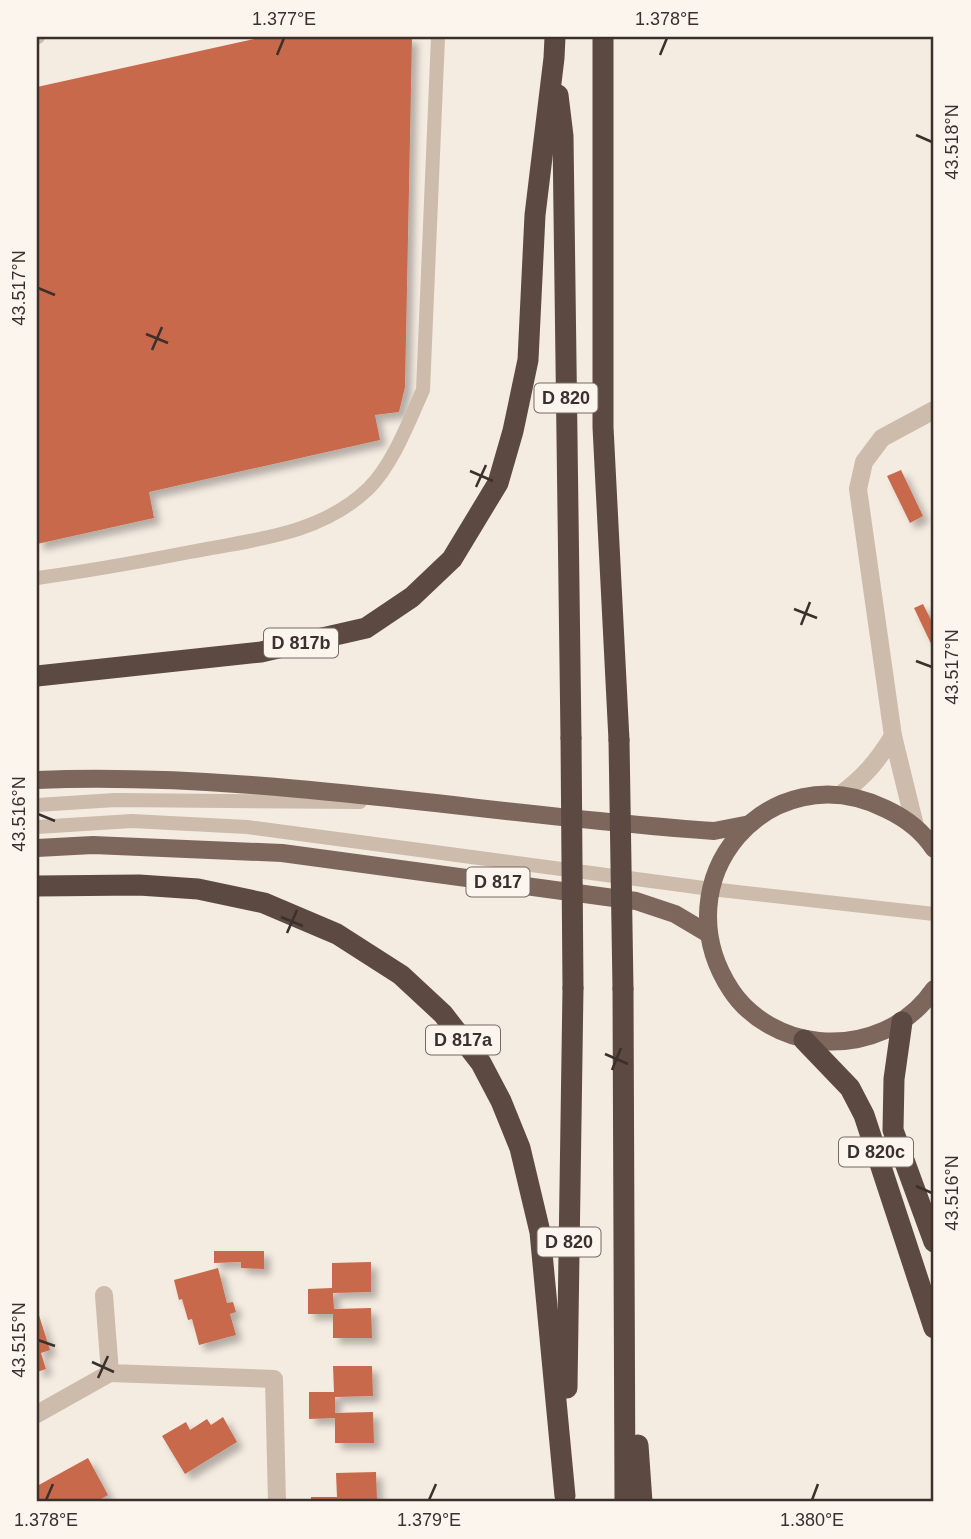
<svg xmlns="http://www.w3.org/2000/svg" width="971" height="1539" viewBox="0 0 971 1539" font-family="Helvetica,sans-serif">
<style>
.building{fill:#c8694b;filter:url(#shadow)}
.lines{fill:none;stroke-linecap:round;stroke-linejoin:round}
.lane{stroke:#cdbbac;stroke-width:14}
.street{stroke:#cdbbac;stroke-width:18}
.primary{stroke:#7d675c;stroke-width:18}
.highway{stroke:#5c4a42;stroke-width:21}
.highway-bridge{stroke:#5c4a42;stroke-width:21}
.ticks{fill:none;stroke:#3b302b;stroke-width:2.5}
.labels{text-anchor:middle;stroke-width:6;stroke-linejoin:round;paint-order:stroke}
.shield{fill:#fbf5ee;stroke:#756b66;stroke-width:2}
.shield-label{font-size:18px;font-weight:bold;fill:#3b302b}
.neatline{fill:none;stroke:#3b302b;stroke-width:2.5}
.ticks-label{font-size:18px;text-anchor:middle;fill:#3b302b}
</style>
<defs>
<filter id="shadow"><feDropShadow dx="6" dy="6" stdDeviation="3.5" flood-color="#0004"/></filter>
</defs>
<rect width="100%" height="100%" fill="#f4ebe1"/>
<g class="building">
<path d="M263,37h149l-7,350 -6,25 -24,3 5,25 -231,52 5,26 -117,26v-457z"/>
<path d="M901,470l22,46 -13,7 -23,-47z"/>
<path d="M923,604l11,22v24l-20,-42z"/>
<path d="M214,1251h50v18l-23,-1v-6l-27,1z"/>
<path d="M371,1262v30l-38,1 1,16 37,-1 1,30h-39v-24h-25v-25l24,-1v-25z"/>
<path d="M218,1268l9,35 6,-1 3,10 -6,2 6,21 -37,10 -7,-26 -4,1 -6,-21 -3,1 -5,-20z"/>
<path d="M37,1309l13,41 -9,3 5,16 -9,3z"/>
<path d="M333,1366h39l1,30 -38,1v16l38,-1 1,31h-39v-25l-26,1v-27h25z"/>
<path d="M223,1417l14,25 -52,32 -23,-38 24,-14 4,8 17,-11 4,6z"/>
<path d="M88,1458l20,37 -12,7h-59v-16z"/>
<path d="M376,1472l1,29 -66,1v-5h26l-1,-24z"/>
</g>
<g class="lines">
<g class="lane">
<path d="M37,37h1"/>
<path d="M37,578c51,-7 102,-16 153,-26 62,-12 131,-17 179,-64 24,-24 40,-67 54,-98l15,-353"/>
<path d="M37,805l78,-5 245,2"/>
<path d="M37,827l95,-6 115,6 464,62 223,25"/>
</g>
<g class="street">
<path d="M840,795c24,-18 37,-33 53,-59"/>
<path d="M915,826l-22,-90 -35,-247 6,-27 18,-24 52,-28"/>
<path d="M104,1295l6,78 164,6 3,123"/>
<path d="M37,1414l73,-41"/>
</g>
<g class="primary">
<path d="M37,780c226,-9 452,36 677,51l36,-7"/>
<path d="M37,848l56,-3 189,8 354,48 39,13 32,19"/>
<path d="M934,849c-12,-19 -29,-31 -48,-40 -117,-58 -227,71 -155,181 19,29 54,48 88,51 45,4 89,-14 115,-52"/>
</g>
<g class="highway">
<path d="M603,37v390l16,313"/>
<path d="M558,95l5,41 8,602"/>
<path d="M37,676l224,-24 105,-24 46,-31 40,-38 46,-76 15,-52 15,-71 7,-145 19,-157 1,-21"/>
<path d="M37,886l102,-1 59,4 66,14 73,31 64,41 42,39 38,49 20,38 19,47 20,84 25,264"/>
<path d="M623,989l2,513"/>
<path d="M902,1022l-8,57 -1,51 41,112"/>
<path d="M804,1040l46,48 14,27 70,213"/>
<path d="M567,1388l6,-400"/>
<path d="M638,1445l4,57"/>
</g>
<g class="highway-bridge">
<path d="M571,738l2,250"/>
<path d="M619,740l4,249"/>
</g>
</g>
<path class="ticks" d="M277,55l7,-17M660,55l7,-17M916,135l16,7M38,288l17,7M146,334l22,9M152,350l10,-23M470,471l23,10M476,487l10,-22M794,609l23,9M801,625l9,-23M916,661l16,6M38,814l17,7M281,917l22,9M287,933l10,-23M605,1054l23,10M612,1070l9,-22M916,1186l16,7M38,1340l17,6M92,1362l22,10M98,1378l10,-22M46,1500l7,-16M429,1500l7,-16M812,1500l6,-16"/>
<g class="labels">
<g class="shield">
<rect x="534.5" y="383.5" width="63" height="29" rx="5"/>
<rect x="264" y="628.5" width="74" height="29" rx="5"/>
<rect x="466.5" y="867.5" width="63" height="29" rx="5"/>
<rect x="426" y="1025.5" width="74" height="29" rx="5"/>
<rect x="839" y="1137.5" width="74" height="29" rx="5"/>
<rect x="537.5" y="1227.5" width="63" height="29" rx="5"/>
</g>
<g class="shield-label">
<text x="566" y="404">D 820</text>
<text x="301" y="649">D 817b</text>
<text x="498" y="888">D 817</text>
<text x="463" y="1046">D 817a</text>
<text x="876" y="1158">D 820c</text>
<text x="569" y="1248">D 820</text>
</g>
</g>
<rect width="971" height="1539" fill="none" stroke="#fbf5ee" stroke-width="77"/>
<rect x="38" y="38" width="894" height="1462" class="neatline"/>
<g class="ticks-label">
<text x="284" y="25">1.377°E</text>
<text x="667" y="25">1.378°E</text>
<text transform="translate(952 142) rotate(-90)" y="6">43.518°N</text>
<text transform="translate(19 288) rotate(-90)" y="6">43.517°N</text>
<text transform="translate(952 667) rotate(-90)" y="6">43.517°N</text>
<text transform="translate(19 814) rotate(-90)" y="6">43.516°N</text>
<text transform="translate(952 1193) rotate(-90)" y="6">43.516°N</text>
<text transform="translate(19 1340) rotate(-90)" y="6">43.515°N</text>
<text x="46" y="1526">1.378°E</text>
<text x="429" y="1526">1.379°E</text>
<text x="812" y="1526">1.380°E</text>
</g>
</svg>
